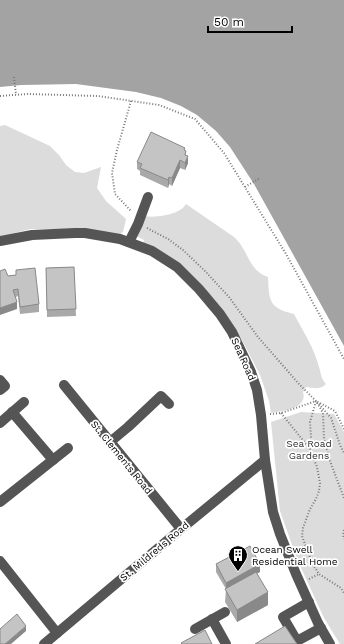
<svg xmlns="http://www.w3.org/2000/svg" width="344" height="644" viewBox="0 0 344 644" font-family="'Work Sans',sans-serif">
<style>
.green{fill:#dcdcdc}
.water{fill:#a3a3a3}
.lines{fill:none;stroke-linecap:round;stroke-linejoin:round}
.path{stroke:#777;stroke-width:2;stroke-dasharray:1 2;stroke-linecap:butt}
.minor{stroke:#555;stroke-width:10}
.wall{fill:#a9a9a9}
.shaded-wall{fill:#898989}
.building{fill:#c4c4c4;stroke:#898989}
.labels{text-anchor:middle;stroke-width:3.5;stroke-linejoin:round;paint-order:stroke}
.street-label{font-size:10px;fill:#000;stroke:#fff}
.park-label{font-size:10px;fill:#333;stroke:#fff}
.poi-label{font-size:10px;fill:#000;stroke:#fff;text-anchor:start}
</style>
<rect width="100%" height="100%" fill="#fff"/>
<g class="green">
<path d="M5,125l45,21 9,9 7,10 9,7 9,1 17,-6 -4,21 9,13 20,18 -3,13 -4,3 -52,-6h-37l-30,8v-111z"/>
<path d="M186,204l48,33c3,3 5,5 7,8 8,12 11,27 27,32 1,24 1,31 26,37 9,17 20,34 25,53 2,6 2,12 7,17 -5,6 -13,4 -20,3l-3,5c5,17 -21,19 -32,21l-2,-12 -9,-26 -18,-35 -26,-37 -73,-59 1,-4 -8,-4 9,-20c8,2 26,-1 33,-5 4,-2 6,-4 8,-7z"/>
<path d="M301,412l33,2 10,18v212h-4l-16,-26 -27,-59 -17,-48 -9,-89z"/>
</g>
<path class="water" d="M0,0h344v346l-90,-162 -24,-37 -14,-16 -19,-16 -16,-9 -20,-8 -25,-6 -60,-8 -55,1 -21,2z"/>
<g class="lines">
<g class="path">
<path d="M14,77l2,18"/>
<path d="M0,96l27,-2 71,2 61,9 36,14 29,34 62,101 58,105"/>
<path d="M131,101l-14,49 -5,23 3,21 16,17"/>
<path d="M245,187l15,-9"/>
<path d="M147,228l21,11 15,11 22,21 24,26 29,40 41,47 17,17 7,12 1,26 6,22 14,37"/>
<path d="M319,404l12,14 9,27 4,8"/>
<path d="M281,413l29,36"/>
<path d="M270,414l11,-1 35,-12"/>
<path d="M344,429l-9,-18 -19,-10 -6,21 1,15 -1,13 7,17 3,16 -1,8 -3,8 -6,10 -7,19 -1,8 10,27 7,11 22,14 3,5"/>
<path d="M344,530l-1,5 1,4"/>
<path d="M309,579l10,-5"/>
</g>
<g class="minor">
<path d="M0,241l32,-6 43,-2h10l35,6 32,12 25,16 22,22 21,25 12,18 19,40 6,18 4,25 4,45 8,52 7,22 16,40 22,49 12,21"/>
<path d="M129,242l9,-18 10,-27"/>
<path d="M0,380l5,6 -5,4"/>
<path d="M64,385l117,144"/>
<path d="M12,412l41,48"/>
<path d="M0,423l24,-21"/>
<path d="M110,442l18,-15 33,-31 8,8"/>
<path d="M0,502l68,-54"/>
<path d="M0,561l57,72"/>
<path d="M309,602l-26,15 14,24 24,-13"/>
<path d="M212,619l14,25"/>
<path d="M195,629l30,-17"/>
<path d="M44,644l137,-115 84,-69"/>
</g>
</g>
<g class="wall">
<path d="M185,151l3,12 -3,7 -5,-2 -8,18 -3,-2 -1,4 -28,-13v-4l-3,-2v-7z"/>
<path d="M74,267l2,49 -29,1 -1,-49z"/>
<path d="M16,270l23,34v8l-19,2 -2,-18 -2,1 1,12 -9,-33 8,-1z"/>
<path d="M216,564l44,8 -3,1 11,32 -31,17 -12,-20 1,-13 -10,-17z"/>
</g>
<g class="shaded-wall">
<path d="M188,156v7l-3,7v-7z"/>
<path d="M180,160v8l-8,18v-8z"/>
<path d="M169,177v7l-1,4v-8z"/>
<path d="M17,302v7l-17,6v-7z"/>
<path d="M260,564v8l-34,18v-7z"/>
<path d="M268,592v13l-31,17v-12z"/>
<path d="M26,626v5l-15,13h-6z"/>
</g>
<g class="building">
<path d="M151,132l34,16 -1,2 2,1 -1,4 3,1 -3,7 -5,-3 -8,18 -3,-1 -1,3 -28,-12 2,-4 -5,-2z"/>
<path d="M74,267l2,42 -29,1 -1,-42z"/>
<path d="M35,268l4,36 -19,3 -2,-18 -5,1 4,12 -17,6v-37l5,-2 3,7 8,-1v-5z"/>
<path d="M250,546l10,18 -34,19 -10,-19z"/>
<path d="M256,572l12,20 -31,18 -12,-21z"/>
<path d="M17,614l9,12 -21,18h-5v-15z"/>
<path d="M285,626l12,18h-42z"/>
<path d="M205,630l7,14h-30l-1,-1z"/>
</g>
<defs>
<symbol id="building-pin" viewBox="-11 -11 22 30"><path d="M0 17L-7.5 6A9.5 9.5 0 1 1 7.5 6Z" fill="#000" stroke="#fff"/><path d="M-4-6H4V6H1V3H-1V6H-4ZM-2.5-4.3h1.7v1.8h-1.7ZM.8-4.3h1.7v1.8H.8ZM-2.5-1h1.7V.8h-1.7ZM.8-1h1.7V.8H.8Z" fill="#fff"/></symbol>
</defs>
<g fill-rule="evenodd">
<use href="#building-pin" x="227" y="544" width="22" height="30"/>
</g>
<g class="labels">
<g class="street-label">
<text transform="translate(244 359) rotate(66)" y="4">Sea Road</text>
<text transform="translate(122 457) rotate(51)" y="4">St. Clements Road</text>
<text transform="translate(154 551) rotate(-40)" y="4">St. Mildreds Road</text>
</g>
<g class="park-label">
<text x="309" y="447">Sea Road<tspan x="309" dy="12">Gardens</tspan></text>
</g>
<g class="poi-label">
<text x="252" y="553">Ocean Swell<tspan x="252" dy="12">Residential Home</tspan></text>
</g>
</g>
<path d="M208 26v6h84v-6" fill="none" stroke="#000000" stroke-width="2"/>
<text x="214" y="26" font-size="12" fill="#000000" stroke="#ffffff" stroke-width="3" paint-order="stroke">50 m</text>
</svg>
